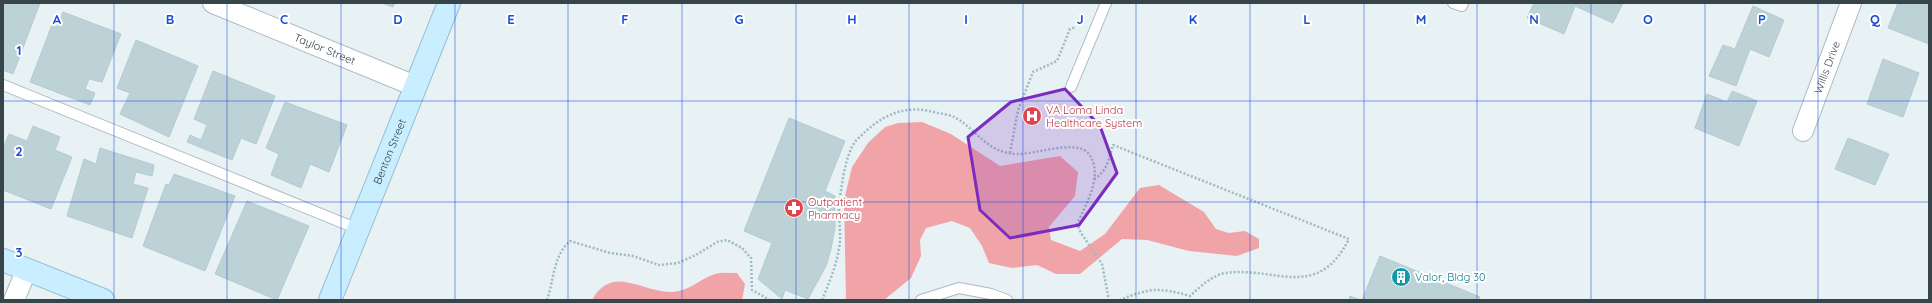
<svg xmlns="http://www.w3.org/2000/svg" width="1932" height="303" viewBox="0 0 1932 303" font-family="Quicksand,sans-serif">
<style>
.water{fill:#f1a4a8}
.building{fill:#bdd2d6;stroke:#b1ccd1}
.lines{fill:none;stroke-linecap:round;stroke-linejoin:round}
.lane-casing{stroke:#abbbc0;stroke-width:12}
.street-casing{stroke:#abbbc0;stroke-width:22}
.secondary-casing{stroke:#96c0d1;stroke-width:24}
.path{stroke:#9cbbc2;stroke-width:2.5;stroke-dasharray:2 2;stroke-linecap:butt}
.lane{stroke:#fff;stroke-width:10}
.street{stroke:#fff;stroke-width:20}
.secondary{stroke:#c8eeff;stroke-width:22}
.marked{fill:#7b2cbf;fill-opacity:0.2;stroke:#7b2cbf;stroke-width:3;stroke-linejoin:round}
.grid{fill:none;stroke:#1d4ed8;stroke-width:1;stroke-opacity:0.55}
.labels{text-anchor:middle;stroke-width:4;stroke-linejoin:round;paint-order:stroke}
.street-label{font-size:11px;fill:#374548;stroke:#fff}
.health-label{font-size:11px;fill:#be3a42;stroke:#fff;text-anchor:start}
.culture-label{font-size:11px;fill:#0d838f;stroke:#fff;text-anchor:start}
.grid-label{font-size:13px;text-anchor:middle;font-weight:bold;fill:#1d4ed8;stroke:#fff;stroke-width:4;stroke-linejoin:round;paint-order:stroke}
</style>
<rect width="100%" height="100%" fill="#e8f1f4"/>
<g class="water">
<path d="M922,122l29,12 49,32 60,-10 18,16 -3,24 -26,31 2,13 29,11 25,-17 35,-46 19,-3 45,27 12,17 13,4 16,-2 14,8v9l-22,8 -48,-5 -42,-11 -25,-1 -42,35h-24l-19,-9 -25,3 -23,-5 -7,-17 -12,-18 -18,-7 -26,7 -6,12 1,16 -10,22 -27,22h-38l-2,-100 8,-33 16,-24 17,-16 13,-4z"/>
<path d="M737,273l8,11 -3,16h-150c22,-40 55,-2 87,-9 12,-2 23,-13 36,-17 7,-2 15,-1 22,-1z"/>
</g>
<g class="building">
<path d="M3,3h37l-27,71 -10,-4z"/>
<path d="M382,3h13l-2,4z"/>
<path d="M1534,3h89l-10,20 -38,-17 -11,28 -37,-16z"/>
<path d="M1898,3h31v41l-41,-16z"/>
<path d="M1753,6l31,14 -15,37 -19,-8 -14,37 -27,-10 14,-31 12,4z"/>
<path d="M63,12l58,22 -19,48 -13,-3 -4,10 10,4 -5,12 -60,-23 22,-57 5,2z"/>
<path d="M136,40l62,26 -29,71 -49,-23 10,-21 -13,-5z"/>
<path d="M1883,59l36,14 -16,44 -36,-13z"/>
<path d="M213,71l62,25 -19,48 -15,-6 -9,22 -45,-18 3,-7 11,5 6,-15 -13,-6z"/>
<path d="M1732,91l25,10 -18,45 -44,-18 12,-34 20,8z"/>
<path d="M285,102l62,23 -18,47 -19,-8 -9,24 -30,-13 8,-21 -13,-6z"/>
<path d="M789,118l56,23 -20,50 10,5v32l-4,21 -5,17 -18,33 -23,-9 -3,9 -24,-20 14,-36 -28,-12z"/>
<path d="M33,126l27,11 -5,13 17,7 -21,52 -48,-19v-42l6,-14 18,7z"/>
<path d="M1848,138l41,16 -14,31 -40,-16z"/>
<path d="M100,148l54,17 -2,11 -16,-4 -3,12 15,4 -16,50 -65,-22 17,-57 12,5z"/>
<path d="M174,174l61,22 -30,75 -62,-25 23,-62 3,1z"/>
<path d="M247,201l62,25 -32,74 -62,-26z"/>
<path d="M1380,256l100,41 -1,3h-117z"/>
<path d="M1350,296l11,4h-12z"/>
</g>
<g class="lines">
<defs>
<g id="lane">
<path d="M1453,3l9,3 1,-3"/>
<path d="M3,85l355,144"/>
<path d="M1071,87l35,-84"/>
<path d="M921,300l38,-12 32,6 16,6"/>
</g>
<g id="street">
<path id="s1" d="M213,3l202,83"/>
<path id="s2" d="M1803,131l48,-128"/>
<path d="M14,300l13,-31"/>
</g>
<g id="secondary">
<path d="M3,260l100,40"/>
<path id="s3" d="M330,300l119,-297"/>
</g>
</defs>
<use href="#lane" class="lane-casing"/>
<use href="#street" class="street-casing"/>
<use href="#secondary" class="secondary-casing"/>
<g class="path">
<path d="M1010,153l8,-43 15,-38 24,-11 13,-32 6,-2"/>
<path d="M1094,179c13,-7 15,-21 19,-34l236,94c-32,63 -73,27 -124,34 -14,3 -25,14 -35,23 -31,-9 -41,-8 -70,4"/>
<path d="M547,300c7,-20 6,-44 23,-59l40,12 23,3 26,9 19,-2 18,-8 21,-13 10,-2 15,8 9,10 1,32 18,10"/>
<path d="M822,300c7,-17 14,-33 17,-52 3,-13 -1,-28 0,-42 2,-17 6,-51 16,-64 3,-4 8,-8 11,-11 23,-20 43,-26 72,-18 6,1 13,2 18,5 22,13 31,35 61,36 16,1 59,-15 71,-1 17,20 -2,51 -11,71l4,9 21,31 7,36"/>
</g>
<use href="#lane" class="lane"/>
<use href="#street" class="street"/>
<use href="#secondary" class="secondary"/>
</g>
<path class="marked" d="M1065,89l35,37 17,47 -38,52 -69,13 -30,-28 -12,-73 43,-35z"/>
<path class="grid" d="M114,3v297M227,3v297M341,3v297M455,3v297M568,3v297M682,3v297M796,3v297M909,3v297M1023,3v297M1136,3v297M1250,3v297M1364,3v297M1477,3v297M1591,3v297M1705,3v297M1818,3v297M3,101h1926M3,202h1926"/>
<defs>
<symbol id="hospital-disc" viewBox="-11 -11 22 22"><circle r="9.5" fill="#e0444e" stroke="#fff"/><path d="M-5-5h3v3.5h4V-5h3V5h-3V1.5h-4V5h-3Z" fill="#fff"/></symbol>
<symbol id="pharmacy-disc" viewBox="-11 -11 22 22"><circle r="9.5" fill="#e0444e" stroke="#fff"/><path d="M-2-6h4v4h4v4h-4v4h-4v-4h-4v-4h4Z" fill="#fff"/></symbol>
<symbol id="building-disc" viewBox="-11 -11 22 22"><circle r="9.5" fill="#0f9aa8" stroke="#fff"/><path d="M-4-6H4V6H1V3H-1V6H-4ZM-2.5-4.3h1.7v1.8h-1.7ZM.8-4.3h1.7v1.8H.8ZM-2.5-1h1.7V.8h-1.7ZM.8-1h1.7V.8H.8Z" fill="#fff"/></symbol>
</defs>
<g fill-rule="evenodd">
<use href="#hospital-disc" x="1021" y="105" width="22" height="22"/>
<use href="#pharmacy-disc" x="783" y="197" width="22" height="22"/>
<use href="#building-disc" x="1390" y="266" width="22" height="22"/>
</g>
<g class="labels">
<g class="street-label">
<text dy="4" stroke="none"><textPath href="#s1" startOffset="121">Taylor Street</textPath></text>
<text dy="4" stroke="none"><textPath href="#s2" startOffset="68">Willis Drive</textPath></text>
<text dy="4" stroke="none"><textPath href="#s3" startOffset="160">Benton Street</textPath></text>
</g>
<g class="health-label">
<text x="1046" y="114">VA Loma Linda<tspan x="1046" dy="13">Healthcare System</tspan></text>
<text x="808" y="206">Outpatient<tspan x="808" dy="13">Pharmacy</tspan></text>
</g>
<g class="culture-label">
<text x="1415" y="281">Valor, Bldg 30</text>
</g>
</g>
<g class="grid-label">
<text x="57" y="24">A</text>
<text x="170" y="24">B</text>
<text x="284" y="24">C</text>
<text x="398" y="24">D</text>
<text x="511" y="24">E</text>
<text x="625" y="24">F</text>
<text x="739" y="24">G</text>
<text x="852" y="24">H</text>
<text x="966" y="24">I</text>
<text x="1080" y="24">J</text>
<text x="1193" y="24">K</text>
<text x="1307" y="24">L</text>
<text x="1421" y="24">M</text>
<text x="1534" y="24">N</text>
<text x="1648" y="24">O</text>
<text x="1762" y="24">P</text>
<text x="1875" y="24">Q</text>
<text x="19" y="55">1</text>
<text x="19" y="156">2</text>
<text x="19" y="257">3</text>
</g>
<rect width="1932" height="303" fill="none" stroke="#374548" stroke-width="8"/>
</svg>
